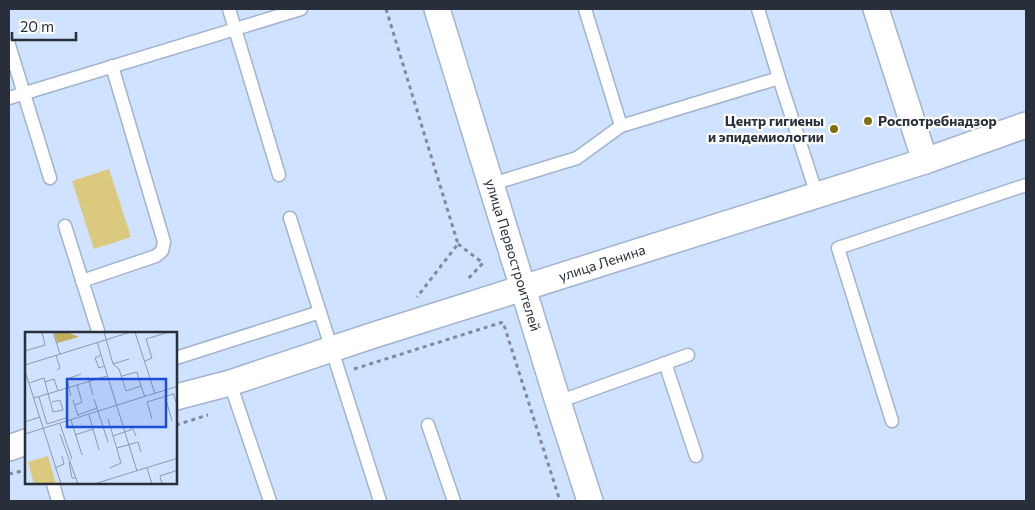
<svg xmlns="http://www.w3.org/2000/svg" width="1035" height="510" viewBox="0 0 1035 510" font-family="Commissioner,sans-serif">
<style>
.green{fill:#dbca7e}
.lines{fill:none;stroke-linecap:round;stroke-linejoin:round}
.service-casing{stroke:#a1b3cf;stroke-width:15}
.minor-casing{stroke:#a1b3cf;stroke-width:28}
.path{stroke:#7e8b9f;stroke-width:3;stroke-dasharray:4 4;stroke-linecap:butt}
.service{stroke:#fff;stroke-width:12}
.minor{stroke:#fff;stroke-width:25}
.poi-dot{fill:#816f0d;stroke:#fff;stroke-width:2}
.labels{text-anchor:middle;stroke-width:4.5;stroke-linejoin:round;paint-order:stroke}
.poi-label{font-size:14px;font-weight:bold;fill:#282f3a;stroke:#fff;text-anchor:end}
.street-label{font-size:14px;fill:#282f3a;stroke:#fff}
.inset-road{fill:none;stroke:#8c9ab0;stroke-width:1}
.view{fill:#1d4ed8;fill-opacity:0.15;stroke:#1d4ed8;stroke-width:2.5}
.inset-edge{fill:none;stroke:#282f3a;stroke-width:2.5}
</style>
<rect width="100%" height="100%" fill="#cfe2ff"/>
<path class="green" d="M109,169l22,68 -37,12 -22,-68z"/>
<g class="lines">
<defs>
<g id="service">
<path d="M229,9l50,166"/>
<path d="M585,9l36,117 158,-48 38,117"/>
<path d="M758,9l21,69"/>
<path d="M9,45l41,133"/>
<path d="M9,98l292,-89"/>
<path d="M492,184l85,-26 44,-32"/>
<path d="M290,218l90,283"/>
<path d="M65,226l34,108"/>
<path d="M82,281l74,-25 6,-5 2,-9 -52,-176"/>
<path d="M176,358l144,-46"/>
<path d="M665,363l31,93"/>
<path d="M230,383l40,118"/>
<path d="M558,402l130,-47"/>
<path d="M892,421l-54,-173 188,-63"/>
<path d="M428,425l26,76"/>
<path d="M53,484l5,17"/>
</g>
<g id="minor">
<path d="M437,9l121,393 32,99"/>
<path d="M876,9l49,152"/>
<path d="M176,397l54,-14 141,-47 554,-175 101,-36"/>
<path d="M9,448l17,-6"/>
</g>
</defs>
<use href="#service" class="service-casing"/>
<use href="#minor" class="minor-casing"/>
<g class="path">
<path d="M386,9l72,235 -41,53"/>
<path d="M458,244l25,19 -16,17"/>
<path d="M354,369l149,-47 57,179"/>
<path d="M176,425l32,-10"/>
<path d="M9,474l17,-4"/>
</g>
<use href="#service" class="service"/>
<use href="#minor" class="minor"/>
</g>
<g class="poi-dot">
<circle cx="868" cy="121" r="5"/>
<circle cx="834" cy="129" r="5"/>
</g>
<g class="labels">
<g class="poi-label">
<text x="824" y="126">Центр гигиены<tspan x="824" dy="16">и эпидемиологии</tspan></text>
<text x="878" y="126" text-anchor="start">Роспотребнадзор</text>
</g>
<g class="street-label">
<text transform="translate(513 255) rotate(73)" y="5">улица Первостроителей</text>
<text transform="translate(602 263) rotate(-18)" y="5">улица Ленина</text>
</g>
</g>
<g transform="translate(25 332)">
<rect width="152" height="152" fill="#cfe2ff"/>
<path d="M23,124l8,28h-22l-6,-22z" fill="#dbca7e"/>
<path d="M29,0h13l12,5 -22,6z" fill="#c1af5d"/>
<path class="inset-road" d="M28,0l7,22M79,0l9,32 6,5 7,22 15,-5 4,11M110,0l20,62M72,10l40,129M0,19l20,-6 -3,-13M31,23l4,13 -3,2M76,23l-6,3 4,10 5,-2M120,29l7,-3 -6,-19 23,-7M88,32l16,-5M0,33l106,-33M0,39l36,113M97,44l15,-4 4,14M63,45l5,18M20,50l9,-3 4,12M4,51l15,-5 9,34 10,-2 -3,-10 -8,2M148,61l5,15M46,64l-4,-17 14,-5M140,64l7,25M14,65l8,27 19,-6M9,66l73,-22M69,67l14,43M48,68l5,16M50,73l7,-3 -5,-17M53,83l19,-7M83,87l13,44 -11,5M127,87l-5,-17 26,-8M46,88l11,35M0,90l15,-5M35,92l12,35M68,97l6,21M0,102l153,-48M35,102l18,50M50,103l18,-6 -4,-14M88,104l20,-7 3,7M92,116l21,-6 3,10M44,130l3,16h4M30,136l9,-4 -2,-8M122,136l5,16M69,152l84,-26M137,152l-2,-8 18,-6"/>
<path class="view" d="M42,47h99v48h-99z"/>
<rect width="152" height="152" class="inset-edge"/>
</g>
<rect width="1035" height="510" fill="none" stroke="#282f3a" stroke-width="20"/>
<path d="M12 32v8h64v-8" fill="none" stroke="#282f3a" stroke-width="2.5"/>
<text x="20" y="32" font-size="15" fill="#282f3a" stroke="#ffffff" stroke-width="4" paint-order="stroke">20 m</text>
</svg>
